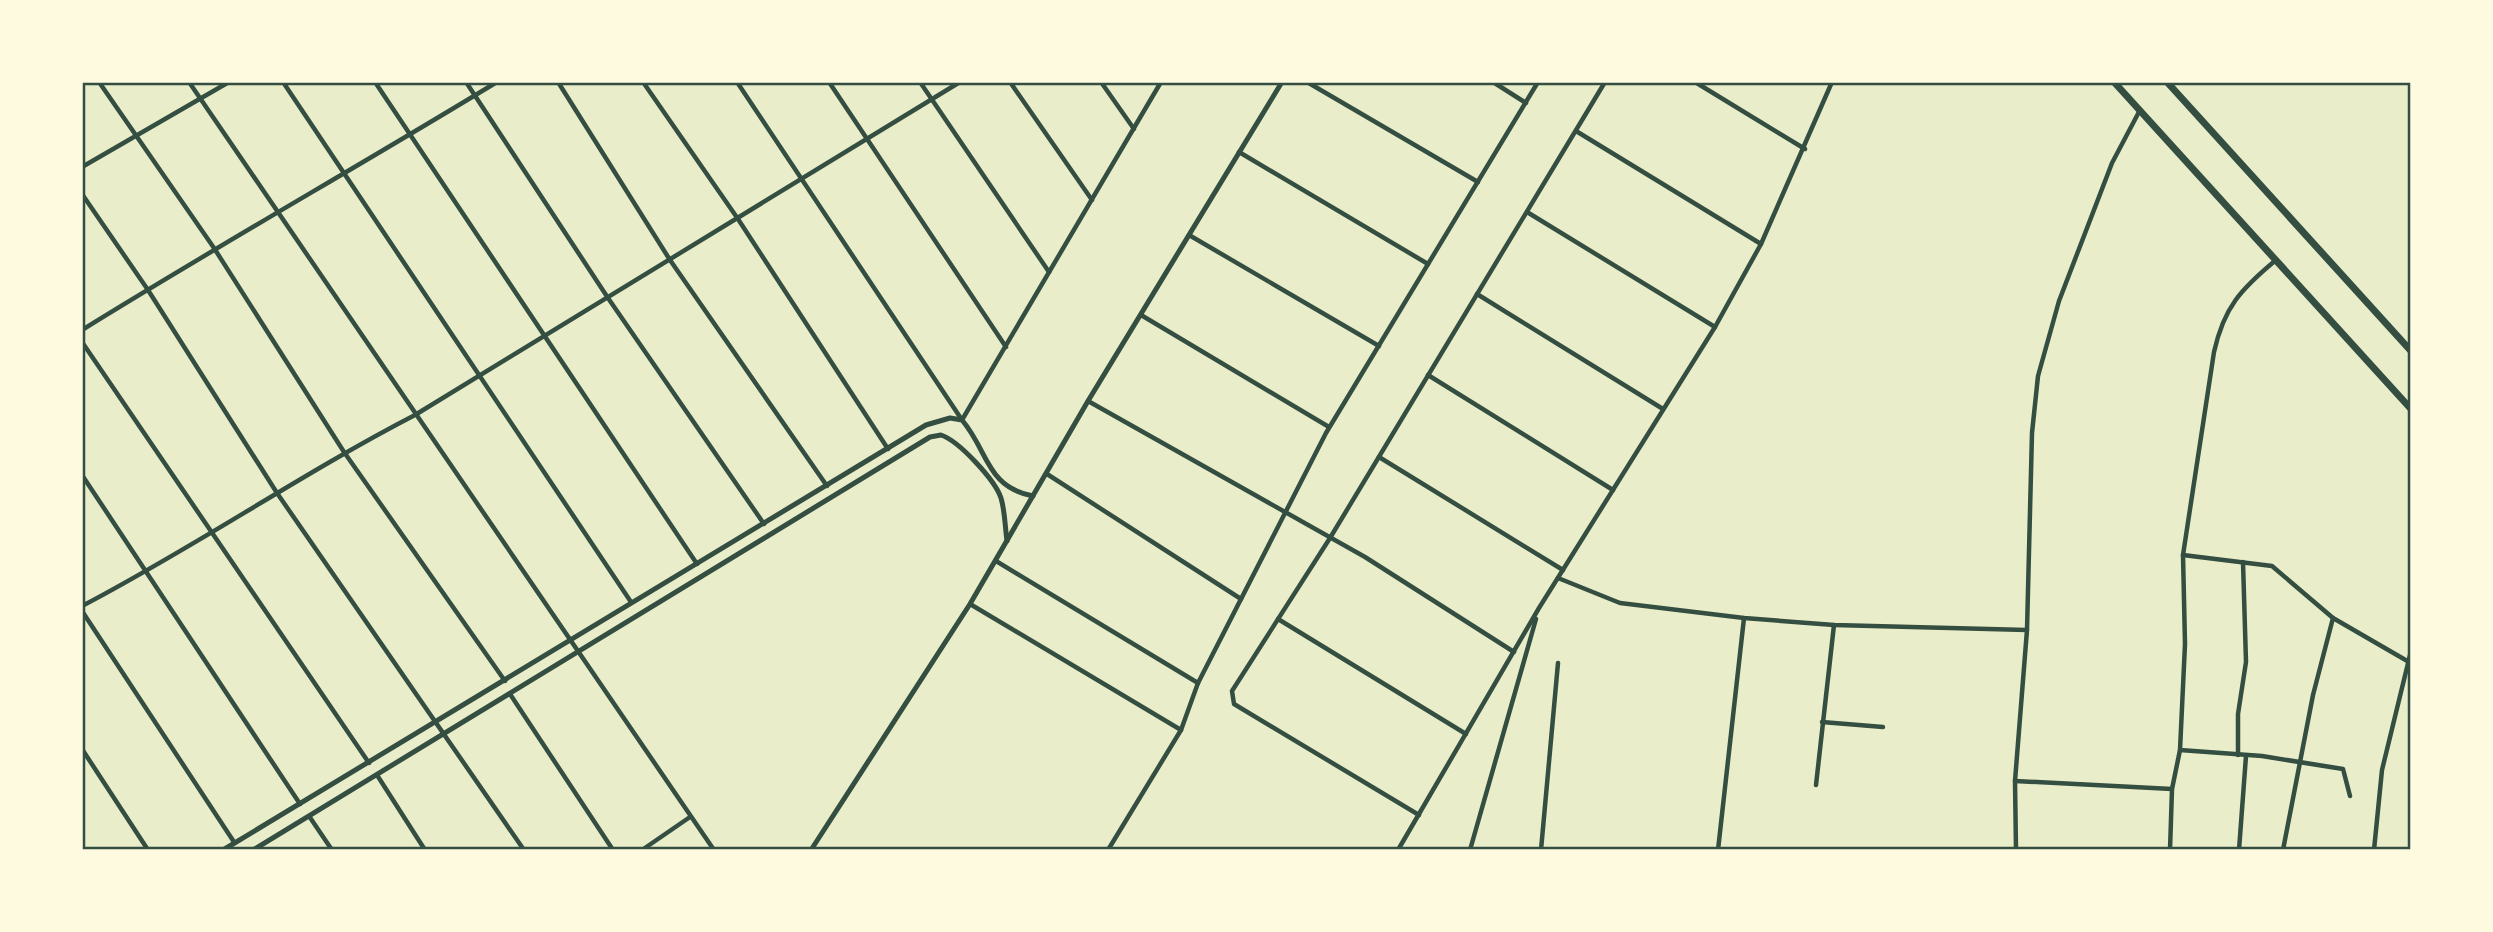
<svg xmlns="http://www.w3.org/2000/svg" width="2493" height="932" viewBox="0 0 2493 932" font-family="'Work Sans',sans-serif">
<style>
.lines{fill:none;stroke-linecap:round;stroke-linejoin:round}
.minor{stroke:#344e41;stroke-width:4.5}
.tertiary{stroke:#344e41;stroke-width:5}
.trunk{stroke:#344e41;stroke-width:7}
.neatline{fill:none;stroke:#344e41;stroke-width:2.5}
</style>
<rect width="100%" height="100%" fill="#e9edc9"/>
<g class="lines">
<g class="minor">
<path d="M99,82l115,166 130,204 161,229"/>
<path d="M189,82l525,768"/>
<path d="M283,82l348,520"/>
<path d="M375,82l322,482"/>
<path d="M466,82l142,216 156,226"/>
<path d="M558,82l112,178 157,226"/>
<path d="M643,82l95,137 150,230"/>
<path d="M737,82l225,338 199,-338"/>
<path d="M829,82l177,265"/>
<path d="M920,82l129,190"/>
<path d="M1010,82l82,118"/>
<path d="M1101,82l33,47"/>
<path d="M1307,82l171,100"/>
<path d="M1493,82l33,21"/>
<path d="M1695,82l110,67"/>
<path d="M1576,131l185,113"/>
<path d="M1239,152l189,112"/>
<path d="M82,167l147,-85"/>
<path d="M82,194l66,96 129,203 247,357"/>
<path d="M1527,212l188,115"/>
<path d="M1189,235l190,111"/>
<path d="M1477,294l186,115"/>
<path d="M1141,315l188,112"/>
<path d="M82,330c137,-85 277,-164 415,-248"/>
<path d="M82,342l287,421"/>
<path d="M1428,375l185,115"/>
<path d="M1088,401l277,156 149,95"/>
<path d="M1379,457l184,113"/>
<path d="M1047,474l194,125"/>
<path d="M82,475l218,329"/>
<path d="M2183,555l89,11 61,52 76,44"/>
<path d="M996,561l202,122"/>
<path d="M1558,578l62,25 124,15 90,7 193,5"/>
<path d="M970,604l211,126"/>
<path d="M82,606c113,-59 219,-132 333,-191l545,-333"/>
<path d="M82,611l152,231"/>
<path d="M1278,619l188,115"/>
<path d="M510,694l103,156"/>
<path d="M1822,722l61,5"/>
<path d="M82,749l66,101"/>
<path d="M2180,750l82,6 81,13 7,27"/>
<path d="M2238,755v-41l8,-52 -3,-100"/>
<path d="M377,775l48,75"/>
<path d="M2015,781l157,8"/>
<path d="M1816,785l18,-160"/>
<path d="M1419,815l-185,-111 -2,-13 98,-153 275,-456"/>
<path d="M309,816l23,34"/>
<path d="M642,850l48,-33"/>
<path d="M1108,850l73,-120 17,-47 128,-250 212,-351"/>
<path d="M1398,850l141,-242 176,-281 46,-83 71,-162"/>
<path d="M1470,850l66,-231"/>
<path d="M1541,850l17,-187"/>
<path d="M1718,850l26,-232"/>
<path d="M2016,850l-1,-69 12,-151 5,-197 6,-57 21,-75 53,-138 28,-53"/>
<path d="M2170,850l2,-61 8,-39 5,-106 -2,-89 31,-203c10,-45 27,-63 62,-92"/>
<path d="M2239,850l7,-94"/>
<path d="M2283,850l30,-155 20,-77"/>
<path d="M2374,850l8,-80 29,-119"/>
</g>
<g class="tertiary">
<path d="M223,850l703,-425 24,-7 12,2c27,32 24,67 71,76"/>
<path d="M253,850l677,-413 11,-2c18,6 54,45 60,63 4,13 4,29 6,43"/>
<path d="M811,850l159,-246 118,-203 194,-319"/>
</g>
<g class="trunk">
<path d="M2114,82l297,327"/>
<path d="M2167,82l244,269"/>
</g>
</g>
<rect width="2493" height="932" fill="none" stroke="#fefae0" stroke-width="168"/>
<rect x="84" y="84" width="2325" height="764" class="neatline"/>
</svg>
